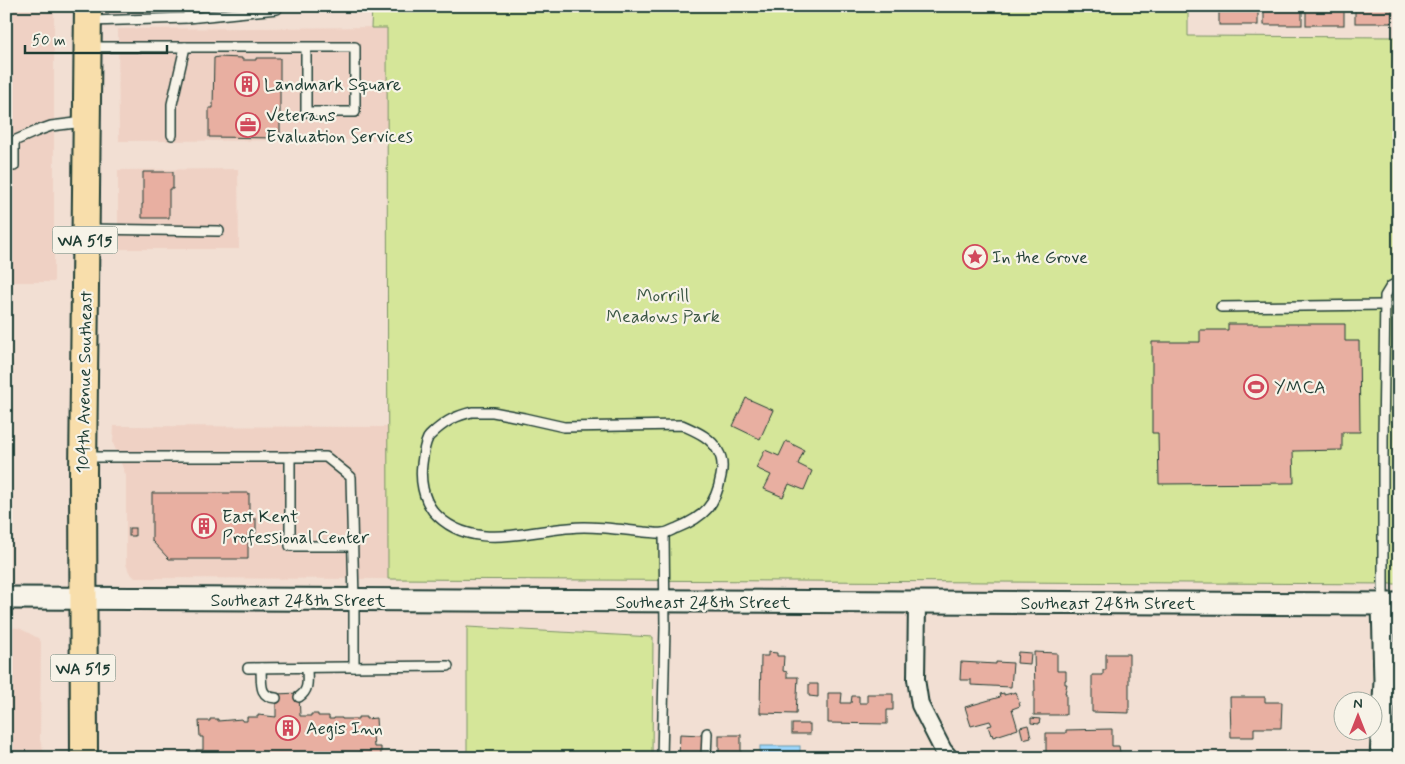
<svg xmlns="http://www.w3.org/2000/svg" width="1405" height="764" viewBox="0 0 1405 764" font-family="Mynerve,sans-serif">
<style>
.built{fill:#efd1c4}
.green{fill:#d5e699;stroke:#7a9266}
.water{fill:#9cd6fc;stroke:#6a99ac}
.building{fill:#e8afa1;stroke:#1f3d34}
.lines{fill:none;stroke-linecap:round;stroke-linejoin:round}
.service-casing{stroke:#1f3d34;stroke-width:12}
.minor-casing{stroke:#1f3d34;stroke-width:20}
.tertiary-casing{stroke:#1f3d34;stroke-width:25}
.primary-casing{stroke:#1f3d34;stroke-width:30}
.service{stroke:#f7f3e8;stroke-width:9}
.minor{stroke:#f7f3e8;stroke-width:16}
.tertiary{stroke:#f7f3e8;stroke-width:21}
.primary{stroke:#f8deab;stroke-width:26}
.labels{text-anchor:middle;stroke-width:4.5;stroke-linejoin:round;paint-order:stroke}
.shield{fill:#f7f3e8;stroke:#60746a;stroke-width:1}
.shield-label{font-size:16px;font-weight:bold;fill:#1f3d34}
.poi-label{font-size:18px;fill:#1f3d34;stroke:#f7f3e8;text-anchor:start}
.park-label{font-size:18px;fill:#3a5643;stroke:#f7f3e8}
.street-label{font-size:18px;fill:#1f3d34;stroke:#f7f3e8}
</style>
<rect width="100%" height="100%" fill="#f2dfd3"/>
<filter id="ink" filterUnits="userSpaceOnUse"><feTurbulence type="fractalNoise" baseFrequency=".02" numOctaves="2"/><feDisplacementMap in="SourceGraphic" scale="10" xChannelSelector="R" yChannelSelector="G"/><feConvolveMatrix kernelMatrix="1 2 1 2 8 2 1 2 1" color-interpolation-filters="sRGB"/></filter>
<g filter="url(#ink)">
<g class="built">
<rect x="6" y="6" width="48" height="276"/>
<path d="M387,27l1,113 -269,1 -1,-112z"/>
<path d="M238,169l1,80h-121v-79z"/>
<path d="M114,426l274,1v152l-253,-1 -6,-6 -3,-8v-88l-13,-33z"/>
<path d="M6,627l13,1 19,10 3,4 -1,98 6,18h-40z"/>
</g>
<g class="green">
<path d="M372,6h816v30l211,1v547l-1011,-5 -1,-551h-16z"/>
<path d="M467,627l186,10 -1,121h-185z"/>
</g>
<rect class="water" x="760" y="746" width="40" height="12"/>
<g class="building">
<path d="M6,6h2l1,26h-3z"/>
<rect x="1219" y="6" width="39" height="19"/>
<rect x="1264" y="6" width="38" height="19"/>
<rect x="1306" y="6" width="38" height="19"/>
<rect x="1355" y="6" width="37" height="17"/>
<path d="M218,57l24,1v2h14v-2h24v80l-71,-1v-29h4l1,-50z"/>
<path d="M143,172h30v17h-4v29h-27v-14h1z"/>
<path d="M1228,324h117v17h14l1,91h-18v18l-49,1 1,32 -135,1 -1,-51h-6v-91h48v-12h28z"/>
<path d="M746,398l27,12 -13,29 -27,-13z"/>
<path d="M786,441l18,9 -6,14 14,7 -8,19 -15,-6 -6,13 -19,-8 7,-14 -15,-7 9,-18 14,6z"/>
<path d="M152,493h97v26h7v14h-8v26h-79l-17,-18z"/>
<rect x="129" y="528" width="6" height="8"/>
<path d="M768,652l9,1v3h7l-1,15 4,1v5h11l-2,37 -36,-1 1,-57h7z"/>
<path d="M1018,652l13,1 -1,11 -13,-1z"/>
<path d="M1034,652l23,1v18h9v9h-1v4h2l-2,9h1v22h-32v-24h1z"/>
<path d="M1106,654h23v59l-37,-1v-37h11v-5h3z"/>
<path d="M961,662l35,2v-2l17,1 -2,24 -40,-2v-5h-11z"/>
<path d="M809,684h9v13l-9,-1z"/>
<path d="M1016,692l4,14 -8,3 6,20 -25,8 -1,-3 -1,1 -3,-9 4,-1 -2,-4 -19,5 -6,-19 35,-10 -1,-3 5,-1v2z"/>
<path d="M299,693l1,23h11v-2h7v2h11v3h5v-1h8v1h16v-2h8v2l10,-1 1,16h-4l1,13h7v11h2h-187v-8h7v-13h-3l-1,-16h11v-2h8v2l24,-2v2h5v-4h11v-2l18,2v-23z"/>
<path d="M828,693h14l-1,10h10l1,-7h7v7h8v-9h26v16h-6v14l-59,-1z"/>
<path d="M1230,697h35v5h17l-1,26h-27v9h-23z"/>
<path d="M1031,718l9,1 -1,5 -8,-1z"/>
<rect x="792" y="724" width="18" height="10"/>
<path d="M1028,725l3,12 -8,2 -3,-12z"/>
<path d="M1112,729v17h7l2,12h-75v-25h20v-3z"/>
<path d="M680,734l22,1 -1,23h-22z"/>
<rect x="719" y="735" width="22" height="23"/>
</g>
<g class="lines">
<defs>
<g id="service">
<path d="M188,6v12"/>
<path d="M90,21l98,-3 89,-9v-3"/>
<path d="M90,47h265v65h-49v-65"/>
<path d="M172,135v-31l13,-57"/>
<path d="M14,166v-25l23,-10 14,-5 33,-4"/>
<path d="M88,229l131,2"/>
<path d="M1221,307l164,-2"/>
<path d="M472,412h21l31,6 40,9 118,-2c13,6 29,12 36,26 5,8 5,16 3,25 -5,29 -17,41 -44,52 -4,1 -9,5 -14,5 -5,1 -13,-1 -19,-1 -20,-2 -40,-5 -60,-5 -50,0 -112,29 -151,-16 -10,-13 -13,-31 -11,-47 1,-8 2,-18 6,-26 2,-3 5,-5 8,-8 12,-10 20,-14 36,-18z"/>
<path d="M86,457h240l25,20 3,123v67"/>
<path d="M290,457v89h62"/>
<path d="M1383,604v-164l2,-144 6,-10 8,-4"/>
<path d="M248,668l200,-2"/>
<path d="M261,668c1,14 -3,29 15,30"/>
<path d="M299,697c11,-7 8,-18 8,-29"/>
<path d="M662,758l3,-130 -1,-95"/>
<path d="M706,758l1,-25"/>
</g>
<path id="minor" d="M917,603l-1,76 4,26 23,45 7,8"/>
<g id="tertiary">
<path d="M6,598l1393,6"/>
<path d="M1381,758l4,-77 -2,-77"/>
</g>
<path id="primary" d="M84,758l-1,-285 5,-467"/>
</defs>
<use href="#service" class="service-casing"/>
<use href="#minor" class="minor-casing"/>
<use href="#tertiary" class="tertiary-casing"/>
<use href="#primary" class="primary-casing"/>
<use href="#service" class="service"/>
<use href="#minor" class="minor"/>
<use href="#tertiary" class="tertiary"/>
<use href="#primary" class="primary"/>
</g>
</g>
<defs>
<symbol id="building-ring" viewBox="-11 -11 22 22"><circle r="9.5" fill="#f7f3e8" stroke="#d1495b" stroke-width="1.5"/><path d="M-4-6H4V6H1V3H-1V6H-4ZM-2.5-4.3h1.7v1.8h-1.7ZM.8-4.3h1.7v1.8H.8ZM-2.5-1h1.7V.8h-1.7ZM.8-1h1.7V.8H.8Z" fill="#d1495b"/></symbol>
<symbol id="office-ring" viewBox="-11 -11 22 22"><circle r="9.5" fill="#f7f3e8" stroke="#d1495b" stroke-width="1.5"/><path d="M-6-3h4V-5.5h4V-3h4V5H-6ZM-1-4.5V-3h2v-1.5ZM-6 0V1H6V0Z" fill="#d1495b"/></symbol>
<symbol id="sight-ring" viewBox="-11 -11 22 22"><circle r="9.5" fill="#f7f3e8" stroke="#d1495b" stroke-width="1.5"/><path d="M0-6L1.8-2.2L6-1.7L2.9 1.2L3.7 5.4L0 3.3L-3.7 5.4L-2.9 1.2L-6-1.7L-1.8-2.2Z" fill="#d1495b"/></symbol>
<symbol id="stadium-ring" viewBox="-11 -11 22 22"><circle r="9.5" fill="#f7f3e8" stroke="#d1495b" stroke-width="1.5"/><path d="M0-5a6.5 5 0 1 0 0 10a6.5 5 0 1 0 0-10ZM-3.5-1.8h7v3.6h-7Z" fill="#d1495b"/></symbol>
</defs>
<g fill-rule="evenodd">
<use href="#building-ring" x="233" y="70" width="28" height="28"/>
<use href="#office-ring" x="234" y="111" width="28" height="28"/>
<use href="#sight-ring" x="961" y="243" width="28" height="28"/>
<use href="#stadium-ring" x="1242" y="373" width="28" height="28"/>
<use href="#building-ring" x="190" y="512" width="28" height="28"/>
<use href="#building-ring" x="274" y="714" width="28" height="28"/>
</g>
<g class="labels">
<g class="shield">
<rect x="52.5" y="226.5" width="65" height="27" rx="4"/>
<rect x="50.5" y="654.5" width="65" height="27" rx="4"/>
</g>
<g class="shield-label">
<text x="85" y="246">WA 515</text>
<text x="83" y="674">WA 515</text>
</g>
<g class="poi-label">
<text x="264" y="90">Landmark Square</text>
<text x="266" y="121">Veterans<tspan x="266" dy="21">Evaluation Services</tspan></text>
<text x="992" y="263">In the Grove</text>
<text x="1274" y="393">YMCA</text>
<text x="222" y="522">East Kent<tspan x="222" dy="21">Professional Center</tspan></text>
<text x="306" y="734">Aegis Inn</text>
</g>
<g class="park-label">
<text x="663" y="301">Morrill<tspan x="663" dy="21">Meadows Park</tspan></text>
</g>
<g class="street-label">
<text transform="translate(84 382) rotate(-89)" y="6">104th Avenue Southeast</text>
<text x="298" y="606">Southeast 248th Street</text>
<text x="703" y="608">Southeast 248th Street</text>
<text x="1108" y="609">Southeast 248th Street</text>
</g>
</g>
<rect width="1405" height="764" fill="none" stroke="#f7f3e8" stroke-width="25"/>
<rect x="12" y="12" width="1380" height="739" fill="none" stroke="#1f3d34" stroke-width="2" filter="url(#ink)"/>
<g transform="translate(1358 716)"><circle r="24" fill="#f7f3e8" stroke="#a1aaa0"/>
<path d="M0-4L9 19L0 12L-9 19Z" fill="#d1495b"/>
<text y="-8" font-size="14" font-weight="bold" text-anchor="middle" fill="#1f3d34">N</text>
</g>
<path d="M25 45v8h142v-8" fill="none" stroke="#1f3d34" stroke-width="2.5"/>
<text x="32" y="45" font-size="15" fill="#1f3d34" stroke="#f7f3e8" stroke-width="4" paint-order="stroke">50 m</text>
</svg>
